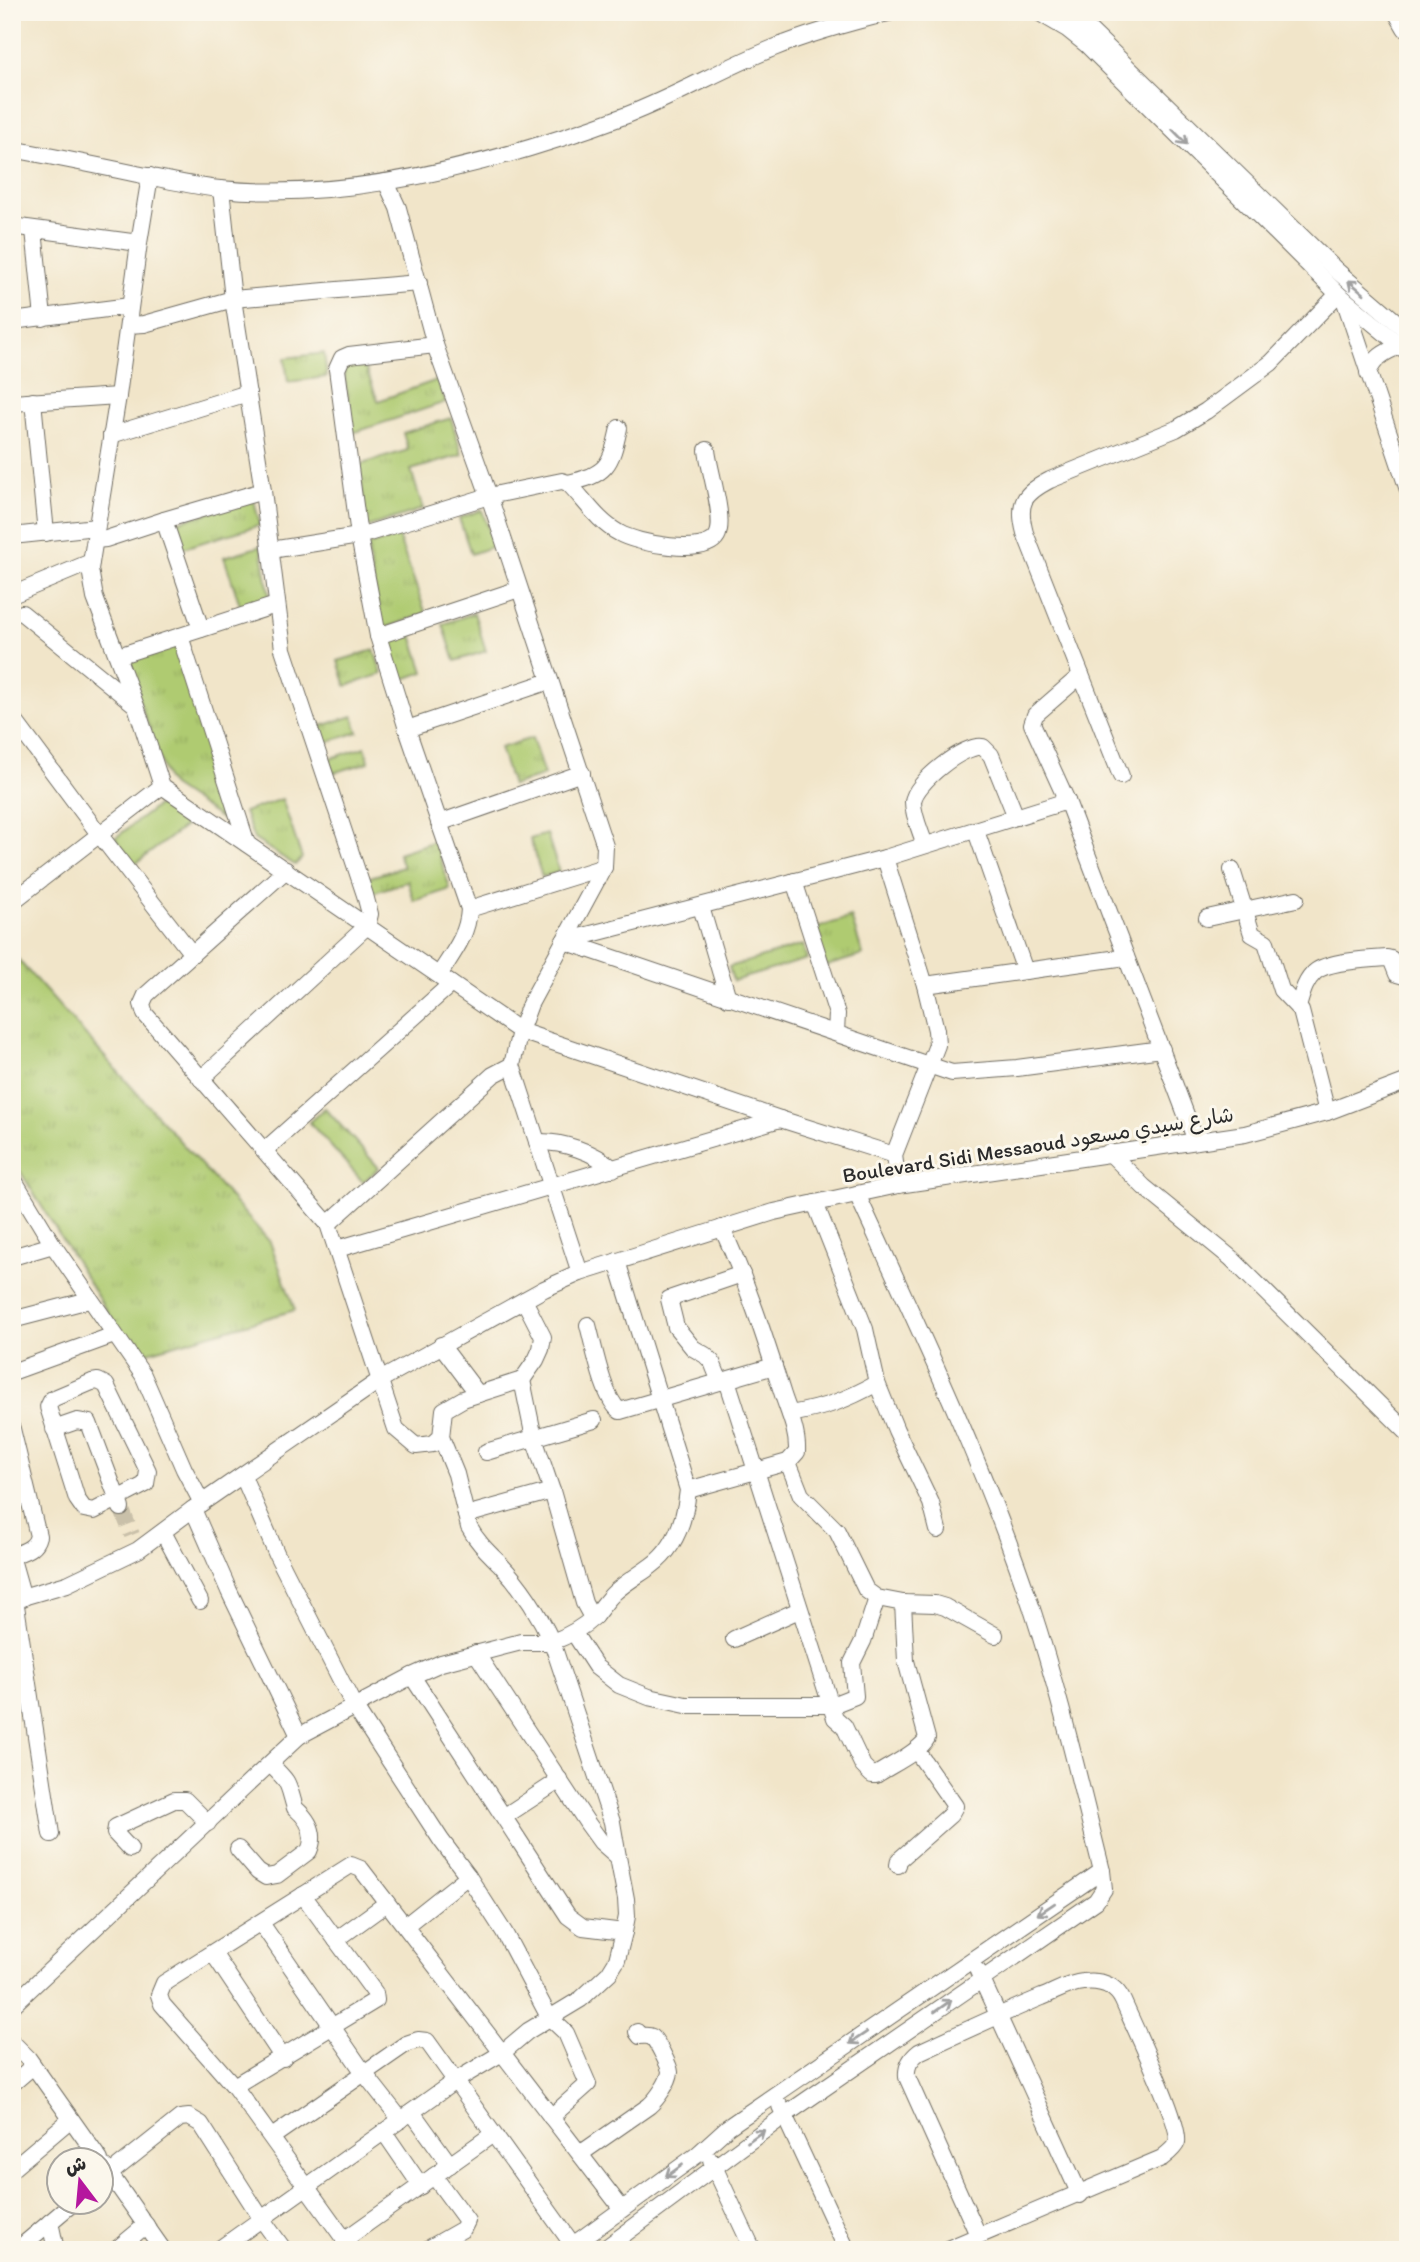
<svg xmlns="http://www.w3.org/2000/svg" width="1420" height="2262" viewBox="0 0 1420 2262" font-family="Itim,'Playpen Sans Arabic',sans-serif">
<style>
.grass{fill:url(#grass-tufts);stroke:#6d7b4e;stroke-width:2}
.pitch{fill:#afcb71;stroke:#6d7b4e;stroke-width:2}
.lines{fill:none;stroke-linecap:round;stroke-linejoin:round}
.minor-tunnel{stroke:#c9c0a9;stroke-width:16;stroke-dasharray:16 8;stroke-linecap:butt}
.minor-casing{stroke:#706c62;stroke-width:18}
.highway-casing{stroke:#706c62;stroke-width:25}
.minor{stroke:#fff;stroke-width:16}
.highway{stroke:#fff;stroke-width:23}
.oneway{stroke:#a0a0a0}
.labels{text-anchor:middle;stroke-width:6;stroke-linejoin:round;paint-order:stroke}
.street-label{font-size:21px;fill:#2b2b2b;stroke:#fbf7ec}
</style>
<defs>
<pattern id="grass-tufts" width="24" height="20" patternUnits="userSpaceOnUse" patternTransform="scale(1.75)"><rect width="24" height="20" fill="#afcb71"/><path d="M3 7l-1-3M5 7V3M7 7l1-3M15 17l-1-3M17 17v-4M19 17l1-3" fill="none" stroke="#97ae62"/></pattern>
</defs>
<rect width="100%" height="100%" fill="#fbf7ec"/>
<filter id="ink" filterUnits="userSpaceOnUse"><feTurbulence type="fractalNoise" baseFrequency=".0143" numOctaves="2"/><feDisplacementMap in="SourceGraphic" scale="14" xChannelSelector="R" yChannelSelector="G"/><feConvolveMatrix kernelMatrix="1 2 1 2 8 2 1 2 1" color-interpolation-filters="sRGB"/></filter>
<filter id="wash" filterUnits="userSpaceOnUse"><feTurbulence type="fractalNoise" baseFrequency=".00686" numOctaves="4" result="noise"/><feDisplacementMap in="SourceGraphic" scale="28" xChannelSelector="R" yChannelSelector="G"/><feGaussianBlur stdDeviation="1.57" result="paint"/><feColorMatrix in="noise" values="0 0 0 0 0 0 0 0 0 0 0 0 0 0 0 0 0 1.4 0 .05"/><feComposite in="paint" operator="in"/></filter>
<g filter="url(#wash)">
<rect width="100%" height="100%" fill="#f1e5c9"/>
<g class="grass">
<path d="M324,353l3,24 -39,5 -3,-24z"/>
<path d="M363,361l15,40 59,-21 9,22 -93,31 -10,-67z"/>
<path d="M451,418l11,37 -51,15 12,39 -56,18 -8,-62 49,-15 -5,-17z"/>
<path d="M254,500l6,25 -80,24 -8,-26z"/>
<path d="M482,510l12,36 -23,8 -12,-36z"/>
<path d="M398,536l28,78 -44,15 -15,-83z"/>
<path d="M261,546l9,53 -28,12 -18,-54z"/>
<path d="M474,613l12,38 -31,10 -12,-37z"/>
<path d="M411,632l13,40 -25,9 -14,-40z"/>
<path d="M174,642l60,185 -62,-41 -5,-6 -42,-121z"/>
<path d="M374,650l8,24 -36,12 -8,-25z"/>
<path d="M353,716l5,16 -34,11 -6,-16z"/>
<path d="M532,738l12,37 -32,11 -12,-38z"/>
<path d="M365,747l4,15 -36,11 -4,-14z"/>
<path d="M282,799l20,59 -7,7 -41,-26 -10,-27z"/>
<path d="M547,834l12,38 -17,5 -12,-38z"/>
<path d="M435,841l15,48 -36,12 -6,-20 -36,12 -5,-15 36,-11 -5,-14z"/>
<path d="M851,917l12,38 -37,11 -12,-37z"/>
<path d="M803,945l4,14 -74,22 -4,-14z"/>
<path d="M12,953l258,289 25,68 -161,46 -122,-198z"/>
<path d="M325,1108l54,60 -16,14 -54,-60z"/>
</g>
<path class="pitch" d="M165,800l20,26 -50,38 -20,-26z"/>
</g>
<g filter="url(#ink)">
<g class="lines">
<path class="minor-tunnel" d="M122,1510l10,25"/>
<defs>
<g id="minor">
<path d="M1038,12l29,17 20,16 251,249 70,58"/>
<path d="M1071,12l265,258 72,62"/>
<path d="M12,149c42,8 83,16 125,25 27,5 55,12 83,15 132,13 284,-28 407,-74 49,-19 95,-46 144,-66 39,-16 80,-27 121,-37"/>
<path d="M150,176l-11,67 -21,153 -28,173 5,29 41,108 26,80 358,245 260,88 114,36"/>
<path d="M386,182l12,26 37,137 54,151 116,350 -1,21 -74,137 -10,27 -8,34 68,208"/>
<path d="M12,226l127,17"/>
<path d="M34,230l9,88"/>
<path d="M1344,299l64,191"/>
<path d="M12,321l118,-15"/>
<path d="M128,325l16,-1 89,-25 186,-16"/>
<path d="M435,345l-86,10 -7,3 -5,11 22,167 19,100 29,93 62,180c-1,26 -16,44 -30,66"/>
<path d="M1368,373c6,-15 16,-21 32,-27"/>
<path d="M33,401l13,132"/>
<path d="M12,403l106,-7"/>
<path d="M111,435l137,-42"/>
<path d="M568,483c39,-8 43,-18 51,-55"/>
<path d="M164,520l37,109"/>
<path d="M12,536l84,-9"/>
<path d="M95,540l11,-1 58,-19 99,-29"/>
<path d="M271,550l88,-14 130,-40 73,-15 6,2c16,16 30,39 51,50 17,10 86,24 98,3 9,-16 -8,-66 -10,-86"/>
<path d="M12,595l79,-33"/>
<path d="M22,613l112,91"/>
<path d="M180,636l67,208"/>
<path d="M378,636l141,-47"/>
<path d="M118,656l158,-51"/>
<path d="M1081,675l-46,40 -3,9 35,77 129,340"/>
<path d="M12,717l87,117 93,120"/>
<path d="M407,729l143,-48"/>
<path d="M1121,776l-96,-243c-8,-30 -2,-39 25,-53l126,-51 30,-18 65,-48 67,-69"/>
<path d="M439,823l143,-50"/>
<path d="M976,831l49,140"/>
<path d="M925,845c-4,-13 -12,-29 -12,-43 1,-19 52,-59 70,-55l8,8 25,62"/>
<path d="M885,858l40,127 11,45 1,15 -43,110 4,30"/>
<path d="M286,870l-140,125 -4,9 3,10 183,210 68,205 20,17 17,-2 8,-7 3,-27 19,-11 59,-19 14,-20 5,-11 2,-12 -19,-37"/>
<path d="M1232,870l20,64 14,8 15,48 20,21 26,101"/>
<path d="M794,881l43,133 -1,18"/>
<path d="M12,902l150,-116"/>
<path d="M701,907l27,91"/>
<path d="M469,909l135,-42"/>
<path d="M1207,918l89,-19"/>
<path d="M564,941l388,132 65,-5 145,-19"/>
<path d="M564,941l321,-83 182,-57"/>
<path d="M925,985l201,-28"/>
<path d="M1298,1007c4,-13 7,-26 17,-35 12,-11 56,-13 72,-14l4,1 6,15 11,3"/>
<path d="M201,1079l166,-153 3,-12 -5,-19 -82,-246 -20,-158 -30,-192 -12,-110"/>
<path d="M537,1142c24,-1 59,10 76,27"/>
<path d="M265,1150l186,-166"/>
<path d="M1109,1152l35,35 87,71 177,175"/>
<path d="M12,1177l41,68 90,130 41,94 18,34"/>
<path d="M815,1203l50,126 12,54 19,47 35,73 7,27"/>
<path d="M328,1224l165,-149 19,-10"/>
<path d="M337,1249l443,-130"/>
<path d="M12,1257l41,-12"/>
<path d="M12,1320l77,-20"/>
<path d="M588,1325c6,22 15,73 32,86l154,-45"/>
<path d="M441,1345l37,49"/>
<path d="M12,1372l102,-37"/>
<path d="M522,1380l12,58 18,53 32,112 6,11 5,2"/>
<path d="M727,1380l108,338 9,8 19,40 9,9h4c13,-9 44,-23 51,-37l-21,-77 -3,-58"/>
<path d="M98,1381l8,4 42,86 -2,13 -52,27 -10,-2 -7,-10 -29,-92 4,-8 40,-17z"/>
<path d="M720,1382l-8,-20 -7,-7 -12,-7 -17,-21 -7,-28 73,-25"/>
<path d="M790,1414c34,-6 57,-14 87,-31"/>
<path d="M12,1429l26,107c-3,13 -14,15 -26,20"/>
<path d="M54,1429l23,-8 12,2 32,85"/>
<path d="M441,1437l15,37 13,53c8,15 19,25 31,37 22,23 39,50 52,78 16,-6 29,-13 42,-25 7,-8 13,-18 21,-25 11,-10 24,-17 36,-26 25,-18 34,-46 37,-76l-71,-229"/>
<path d="M486,1452l108,-32"/>
<path d="M788,1462l13,33 36,36 29,59 11,8 26,5 32,1 10,3 50,28"/>
<path d="M243,1476l34,79 77,151 87,134 27,36 36,56 45,85 17,16 22,51 -37,33"/>
<path d="M688,1490l100,-28 9,-10c1,-20 -8,-39 -14,-57 -18,-57 -36,-113 -61,-167"/>
<path d="M193,1509l36,82 70,145"/>
<path d="M466,1515l86,-24"/>
<path d="M163,1532l37,69"/>
<path d="M12,1559l11,39"/>
<path d="M15,1599l36,235"/>
<path d="M12,1600l55,-16 71,-34 55,-41 187,-129 164,-91 36,-16 194,-61 124,-27 347,-51 82,-22 81,-31"/>
<path d="M574,1633l22,34 23,18 30,12 37,8h146l23,-9 -3,-33 11,-22 14,-43"/>
<path d="M734,1639l65,-29"/>
<path d="M412,1676l156,240 15,11 41,5"/>
<path d="M505,1816l55,-36"/>
<path d="M130,1849l-15,-16 1,-6 58,-27h11l23,23"/>
<path d="M238,1849l20,23 8,5 11,-2 32,-24c8,-18 -1,-32 -14,-43 -8,-26 -4,-24 -25,-44"/>
<path d="M898,1865l1,-5 51,-45 5,-9 -39,-56"/>
<path d="M261,1923l103,150 37,47"/>
<path d="M405,1926l63,-50"/>
<path d="M336,1940l51,-37"/>
<path d="M213,1953l70,105"/>
<path d="M978,1971l102,224"/>
<path d="M12,2006l287,-270 113,-60 29,-13 80,-21h31l60,180 6,35"/>
<path d="M12,2042l16,16 72,102"/>
<path d="M12,2084l21,-18"/>
<path d="M234,2086l142,-86 -1,-7 -72,-98"/>
<path d="M780,2106l67,144"/>
<path d="M412,2112l38,53"/>
<path d="M384,2132l37,54"/>
<path d="M272,2137l134,-93 12,-4 9,1 146,204"/>
<path d="M580,2154l69,-48c8,-7 20,-24 21,-34 0,-5 -14,-33 -18,-35 -4,-2 -8,-1 -12,-1l-3,-4"/>
<path d="M711,2160l42,90"/>
<path d="M105,2167l58,83"/>
<path d="M12,2169l59,-50"/>
<path d="M102,2180l78,-62 9,-1 12,7 60,94 23,32"/>
<path d="M50,2222l6,28"/>
<path d="M344,2240l149,-106"/>
<path d="M17,2250l57,-48"/>
<path d="M116,2250l30,-25"/>
<path d="M218,2250l237,-169 47,-28 26,-22 53,-32 28,-26 8,-13 7,-28 3,-16 -1,-17 -8,-42 -17,-15 -13,-18 -112,-171"/>
<path d="M352,2250l-118,-164 -72,-82 -3,-9 5,-12 187,-118 10,4 261,340"/>
<path d="M426,2250l37,-21 4,-8 -33,-45"/>
<path d="M566,2250l131,-95 31,-28 374,-256"/>
<path d="M603,2250l182,-135 311,-214 8,-12 -2,-18c-22,-88 -42,-176 -70,-262 -47,-142 -112,-278 -175,-415"/>
<path d="M945,2250l217,-92c5,-4 13,-10 15,-16 5,-16 -45,-120 -54,-141 -8,-17 -23,-21 -40,-19 -14,1 -28,10 -41,15 -41,17 -82,36 -123,55 -9,7 -13,14 -12,25l71,158"/>
</g>
<path id="highway" d="M1400,12l8,14"/>
</defs>
<use href="#minor" class="minor-casing"/>
<use href="#highway" class="highway-casing"/>
<use href="#minor" class="minor"/>
<use href="#highway" class="highway"/>
</g>
<defs><path id="oneway-shaft" d="M-6 0H5M1.5-3L5.5 0L1.5 3" fill="none" stroke-width="1.6" stroke-linecap="round" stroke-linejoin="round" transform="scale(1.75)"/></defs>
<g class="oneway">
<use href="#oneway-shaft" transform="translate(1180 137) rotate(45)"/>
<use href="#oneway-shaft" transform="translate(1356 287) rotate(-140)"/>
<use href="#oneway-shaft" transform="translate(1046 1909) rotate(146)"/>
<use href="#oneway-shaft" transform="translate(943 2006) rotate(-35)"/>
<use href="#oneway-shaft" transform="translate(858 2038) rotate(146)"/>
<use href="#oneway-shaft" transform="translate(756 2136) rotate(-36)"/>
<use href="#oneway-shaft" transform="translate(674 2171) rotate(144)"/>
</g>
</g>
<g class="labels">
<g class="street-label">
<text transform="translate(1038 1145) rotate(-9)" y="7">Boulevard Sidi Messaoud شارع سيدي مسعود</text>
</g>
</g>
<rect width="1420" height="2262" fill="none" stroke="#fbf7ec" stroke-width="42"/>
<g transform="translate(80 2181) rotate(344)"><circle r="33" fill="#fbf7ec" stroke="#a8a59f" stroke-width="2"/>
<path d="M0-5L12 26L0 18L-12 26Z" fill="#b5179e"/>
<text y="-10" font-size="19" font-weight="bold" text-anchor="middle" fill="#2b2b2b">ش</text>
</g>
</svg>
